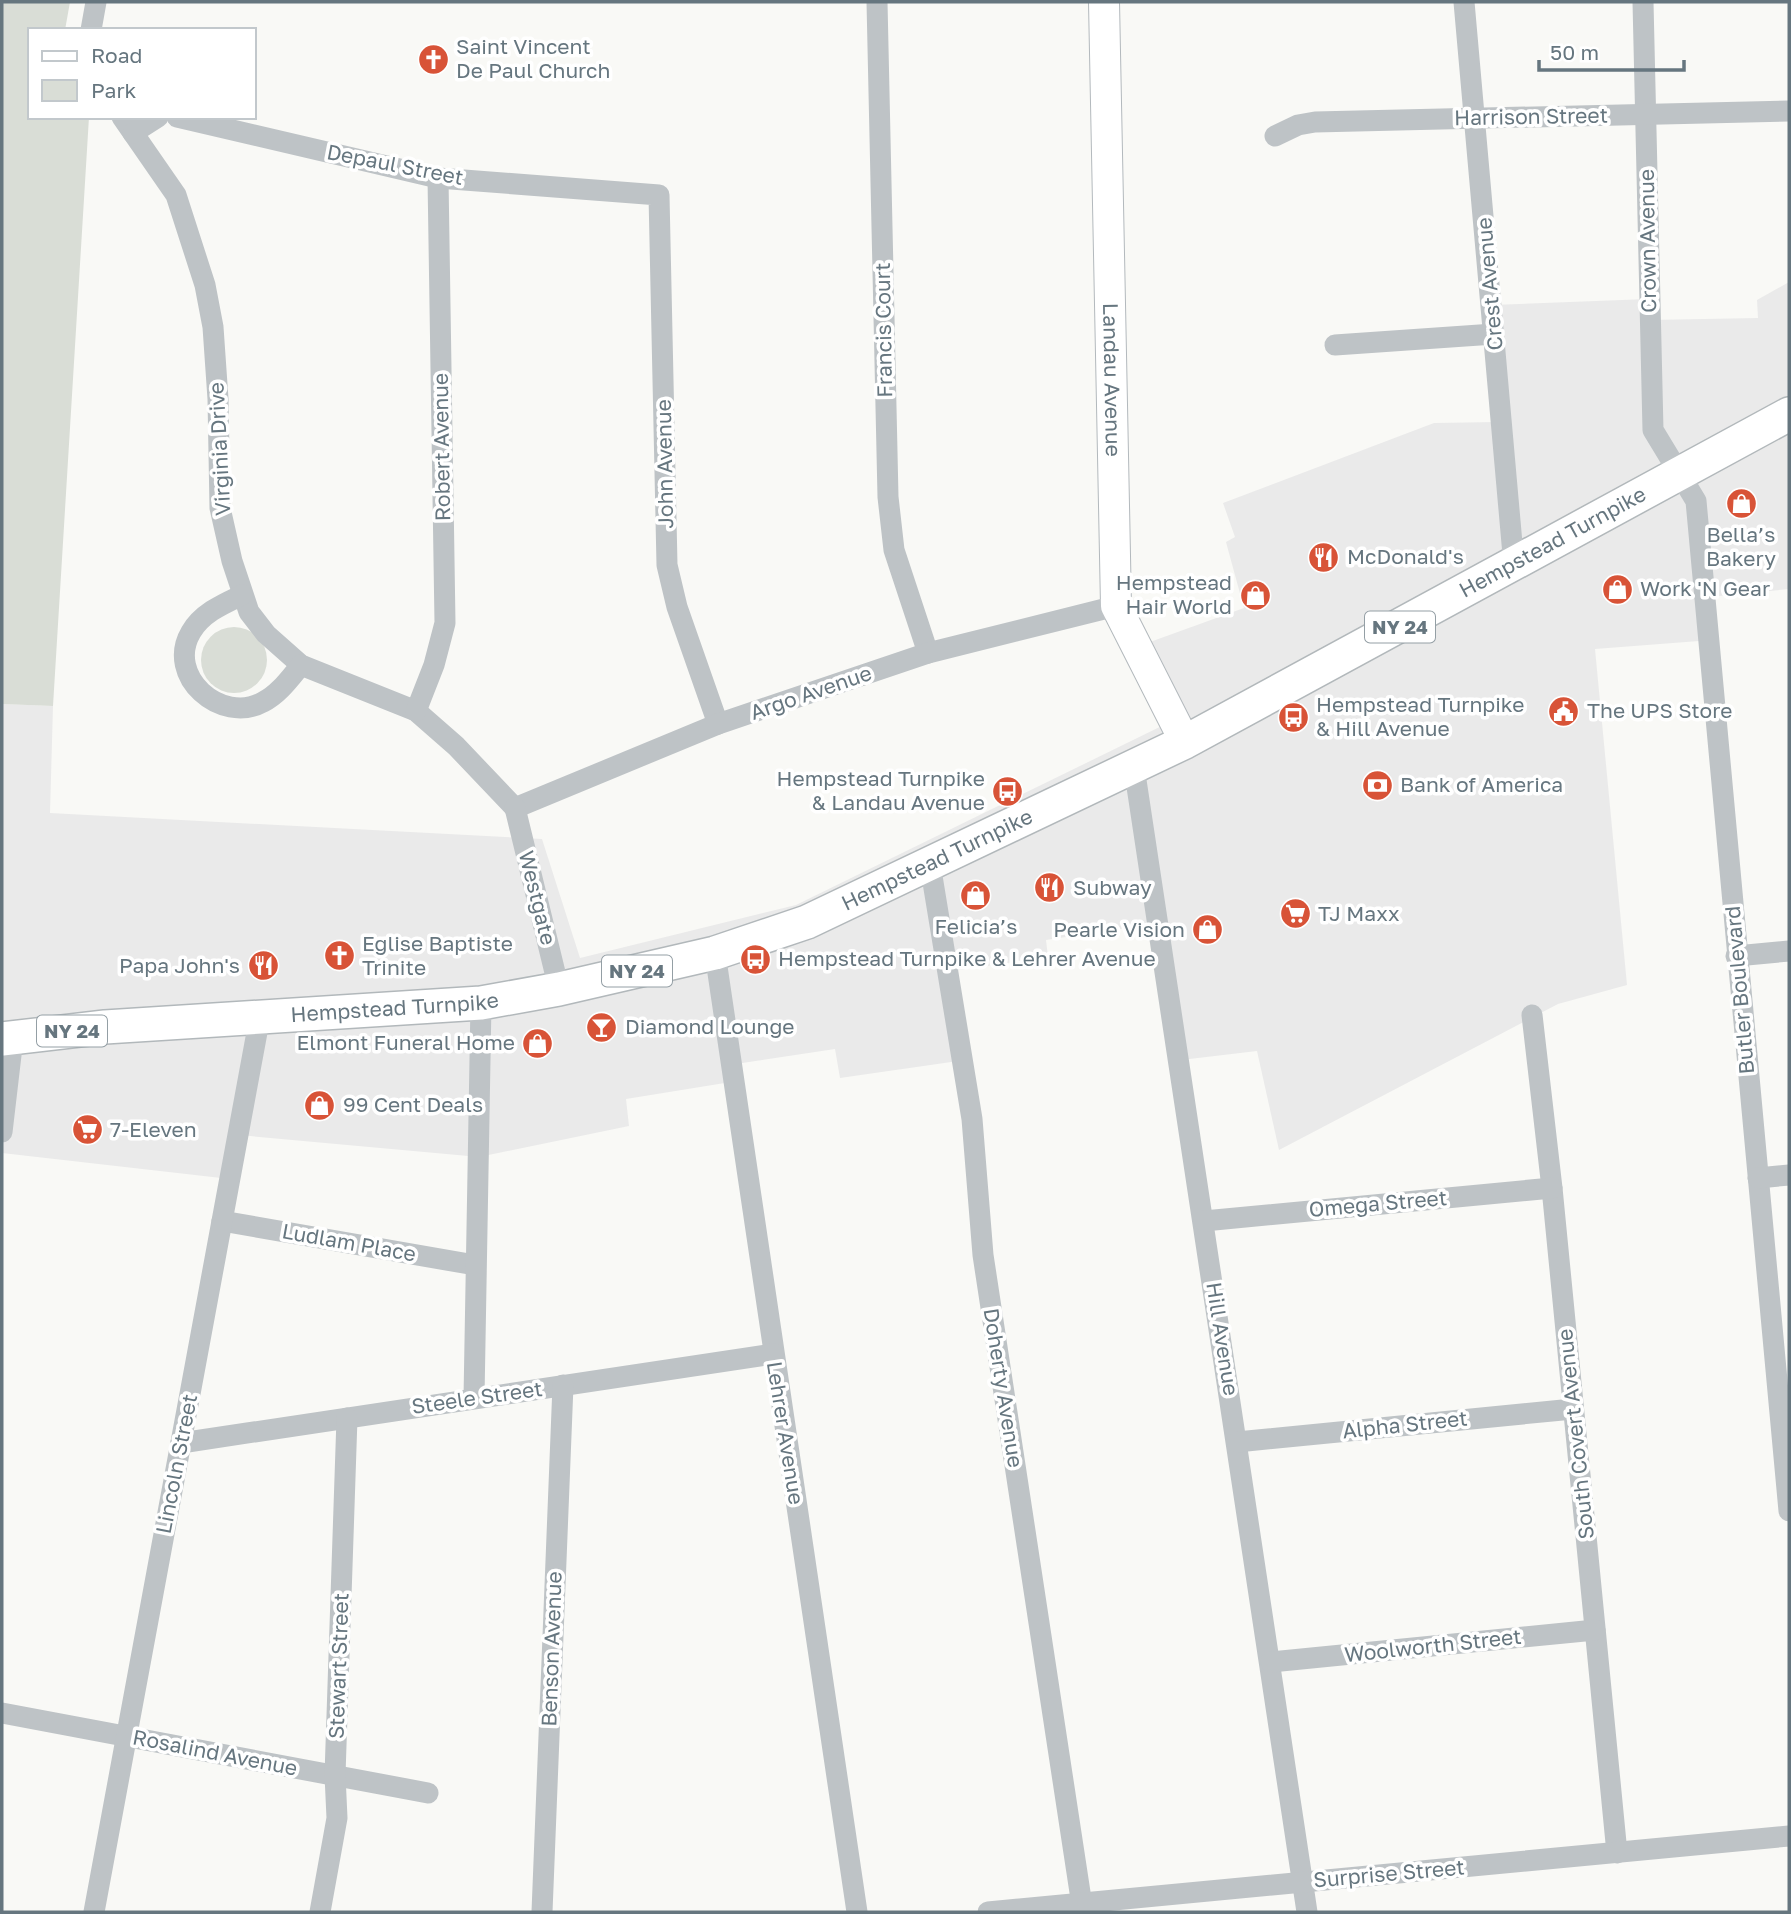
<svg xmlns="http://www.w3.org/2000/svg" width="1791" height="1914" viewBox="0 0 1791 1914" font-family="'Golos Text',sans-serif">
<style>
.built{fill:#eaeaea}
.green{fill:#d9ddd6}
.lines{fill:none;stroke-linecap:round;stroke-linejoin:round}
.secondary-casing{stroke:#b3b9bd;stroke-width:32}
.primary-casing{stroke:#b2b8bb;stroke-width:36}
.street{stroke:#bec3c6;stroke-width:21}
.secondary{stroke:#fff;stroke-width:30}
.primary{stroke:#fff;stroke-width:33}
.labels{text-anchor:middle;stroke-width:7;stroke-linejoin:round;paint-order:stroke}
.shield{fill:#fff;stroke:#949fa5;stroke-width:2}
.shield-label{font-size:19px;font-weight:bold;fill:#66767f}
.poi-label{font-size:21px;fill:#66767f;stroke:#fff;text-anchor:start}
.street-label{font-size:21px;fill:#66767f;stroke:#fff}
</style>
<rect width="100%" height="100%" fill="#f9f9f6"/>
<path class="built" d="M1789,282v307l-80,8 3,43 -117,9 32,336 -69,19 -279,146 -22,-99 -76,9 -22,-137 -113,17 2,17 -95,14 12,89 -125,18 -5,-29 -106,16 2,17 -105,17 3,27 -150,31 -240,-22 -9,44 -228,-26v-449l51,2 -3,107 492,26 38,119 216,-53 380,-186 -37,-73 105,-38 -18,-66 9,-5 -12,-34 211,-80 63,-1 -5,-117 156,-6 1,21 109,-2 -1,-18z"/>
<g class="green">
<path d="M2,2h68l-5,28h-35v87h59l-36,589 -51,-2z"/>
<circle cx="234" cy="660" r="33"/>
</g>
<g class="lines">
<defs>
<g id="secondary">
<path id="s1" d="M1104,2l12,604 69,136"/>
</g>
<g id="primary">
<path id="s2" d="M2,1039l103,-12 376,-24 78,-14 156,-36 92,-31 378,-180 604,-328"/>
</g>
</defs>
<use href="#secondary" class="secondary-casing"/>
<use href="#primary" class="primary-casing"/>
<g class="street">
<path d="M877,2l11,495 6,53 34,103"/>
<path d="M1464,2l50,564"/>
<path d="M1643,2l10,428 43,71 93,1010"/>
<path d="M91,30l5,-28"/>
<path d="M122,117l54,78 29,90 8,42 5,72 2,109 12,53 17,51 17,22 35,31 115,46 40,35 59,62"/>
<path d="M177,117l261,61 221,17 8,370 10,42 41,117"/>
<path d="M133,133l25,-16"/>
<path d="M1275,136l23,-11 17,-3 474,-11"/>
<path d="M1335,345l159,-11"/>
<path d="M242,595c-19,9 -40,18 -51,37 -26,44 30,93 72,70 16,-8 27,-24 38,-37"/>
<path d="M416,711l18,-46 11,-42 -7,-445"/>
<path d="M1134,767l173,1145"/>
<path d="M515,808l203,-84 210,-71 188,-47"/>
<path d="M515,808l44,181"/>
<path d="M930,864l42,255 11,136 100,657"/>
<path d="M715,953l142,959"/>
<path d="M1736,956l53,-5"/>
<path d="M1532,1015l20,173 65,665"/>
<path d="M2,1132l11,-94"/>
<path d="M1758,1178l31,-3"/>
<path d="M222,1221l253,44"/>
<path d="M1204,1221l348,-33"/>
<path d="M474,1398l7,-395"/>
<path d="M1237,1442l336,-33"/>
<path d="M181,1443l592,-89"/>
<path d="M1271,1662l324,-32"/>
<path d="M2,1713l426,80"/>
<path d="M94,1912l166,-896"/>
<path d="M320,1912l17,-94 -2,-43 12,-357"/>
<path d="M542,1912l21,-527"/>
<path d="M988,1912l801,-76"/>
</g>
<use href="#secondary" class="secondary"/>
<use href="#primary" class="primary"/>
</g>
<defs>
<symbol id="church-disc" viewBox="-11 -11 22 22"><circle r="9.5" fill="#d85337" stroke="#fff"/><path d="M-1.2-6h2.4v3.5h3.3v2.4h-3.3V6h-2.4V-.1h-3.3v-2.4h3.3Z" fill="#fff"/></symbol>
<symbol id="shop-disc" viewBox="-11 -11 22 22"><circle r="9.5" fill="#d85337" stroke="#fff"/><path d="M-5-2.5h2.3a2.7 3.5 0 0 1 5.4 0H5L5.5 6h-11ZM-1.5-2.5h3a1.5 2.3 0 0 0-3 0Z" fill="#fff"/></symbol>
<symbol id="restaurant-disc" viewBox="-11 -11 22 22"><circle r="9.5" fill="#d85337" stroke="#fff"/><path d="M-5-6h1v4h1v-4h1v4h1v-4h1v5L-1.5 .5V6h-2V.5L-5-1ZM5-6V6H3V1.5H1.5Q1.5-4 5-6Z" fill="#fff"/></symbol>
<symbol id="civic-disc" viewBox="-11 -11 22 22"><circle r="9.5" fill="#d85337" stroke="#fff"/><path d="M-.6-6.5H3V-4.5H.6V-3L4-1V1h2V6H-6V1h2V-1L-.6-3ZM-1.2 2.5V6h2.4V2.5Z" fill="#fff"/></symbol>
<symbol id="bus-disc" viewBox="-11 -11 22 22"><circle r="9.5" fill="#d85337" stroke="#fff"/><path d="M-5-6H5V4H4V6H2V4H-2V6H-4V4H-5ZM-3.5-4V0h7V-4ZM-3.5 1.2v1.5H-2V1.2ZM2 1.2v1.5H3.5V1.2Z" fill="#fff"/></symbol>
<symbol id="bank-disc" viewBox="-11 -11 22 22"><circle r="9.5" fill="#d85337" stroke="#fff"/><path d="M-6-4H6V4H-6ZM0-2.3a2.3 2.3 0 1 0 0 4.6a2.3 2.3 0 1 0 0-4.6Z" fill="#fff"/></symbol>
<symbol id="supermarket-disc" viewBox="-11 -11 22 22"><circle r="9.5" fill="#d85337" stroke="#fff"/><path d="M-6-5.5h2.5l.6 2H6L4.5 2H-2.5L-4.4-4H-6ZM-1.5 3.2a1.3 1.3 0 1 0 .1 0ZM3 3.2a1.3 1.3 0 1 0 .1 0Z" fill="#fff"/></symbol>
<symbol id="bar-disc" viewBox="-11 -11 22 22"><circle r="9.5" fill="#d85337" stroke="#fff"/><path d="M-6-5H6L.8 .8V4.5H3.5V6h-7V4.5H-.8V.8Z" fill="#fff"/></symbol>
</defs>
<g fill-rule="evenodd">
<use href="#church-disc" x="416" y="42" width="35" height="35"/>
<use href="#shop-disc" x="1724" y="486" width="35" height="35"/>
<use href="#restaurant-disc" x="1306" y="540" width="35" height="35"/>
<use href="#shop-disc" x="1600" y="572" width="35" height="35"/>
<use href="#shop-disc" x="1238" y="578" width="35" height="35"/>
<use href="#civic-disc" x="1546" y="694" width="35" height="35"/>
<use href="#bus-disc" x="1276" y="700" width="35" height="35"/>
<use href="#bank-disc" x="1360" y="768" width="35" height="35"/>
<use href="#bus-disc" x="990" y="774" width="35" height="35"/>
<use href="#restaurant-disc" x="1032" y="870" width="35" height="35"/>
<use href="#shop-disc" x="958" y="878" width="35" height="35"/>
<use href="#supermarket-disc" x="1278" y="896" width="35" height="35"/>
<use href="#shop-disc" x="1190" y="912" width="35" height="35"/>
<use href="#church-disc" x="322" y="938" width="35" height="35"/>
<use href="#bus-disc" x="738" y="942" width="35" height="35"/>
<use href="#restaurant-disc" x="246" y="948" width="35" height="35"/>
<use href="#bar-disc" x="584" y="1010" width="35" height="35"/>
<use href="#shop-disc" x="520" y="1026" width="35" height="35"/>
<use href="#shop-disc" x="302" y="1088" width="35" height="35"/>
<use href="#supermarket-disc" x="70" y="1112" width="35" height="35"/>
</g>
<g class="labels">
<g class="shield">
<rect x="1365" y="611.5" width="70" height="31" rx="5"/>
<rect x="602" y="955.5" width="70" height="31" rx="5"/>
<rect x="37" y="1015.5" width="70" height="31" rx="5"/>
</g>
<g class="shield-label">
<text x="1400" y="634">NY 24</text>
<text x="637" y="978">NY 24</text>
<text x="72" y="1038">NY 24</text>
</g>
<g class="poi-label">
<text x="456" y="54">Saint Vincent<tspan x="456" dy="24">De Paul Church</tspan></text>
<text x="1741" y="542" text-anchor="middle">Bella’s<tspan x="1741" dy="24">Bakery</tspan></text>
<text x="1347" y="564">McDonald's</text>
<text x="1232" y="590" text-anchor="end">Hempstead<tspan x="1232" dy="24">Hair World</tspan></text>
<text x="1640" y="596">Work 'N Gear</text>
<text x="1316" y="712">Hempstead Turnpike<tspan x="1316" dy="24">&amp; Hill Avenue</tspan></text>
<text x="1587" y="718">The UPS Store</text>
<text x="985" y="786" text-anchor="end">Hempstead Turnpike<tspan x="985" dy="24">&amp; Landau Avenue</tspan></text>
<text x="1400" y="792">Bank of America</text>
<text x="1073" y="895">Subway</text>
<text x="1318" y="921">TJ Maxx</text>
<text x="976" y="934" text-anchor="middle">Felicia’s</text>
<text x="1185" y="937" text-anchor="end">Pearle Vision</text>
<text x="362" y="951">Eglise Baptiste<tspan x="362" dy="24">Trinite</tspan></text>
<text x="778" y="966">Hempstead Turnpike &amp; Lehrer Avenue</text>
<text x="240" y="973" text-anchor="end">Papa John's</text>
<text x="625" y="1034">Diamond Lounge</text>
<text x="515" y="1050" text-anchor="end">Elmont Funeral Home</text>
<text x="343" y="1112">99 Cent Deals</text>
<text x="110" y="1137">7-Eleven</text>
</g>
<g class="street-label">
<text transform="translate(1531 117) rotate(-1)" y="7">Harrison Street</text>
<text transform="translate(395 165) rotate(11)" y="7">Depaul Street</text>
<text transform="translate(1648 241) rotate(-91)" y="7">Crown Avenue</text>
<text transform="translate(1490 284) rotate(-95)" y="7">Crest Avenue</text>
<text transform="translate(884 330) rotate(-91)" y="7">Francis Court</text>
<text dy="7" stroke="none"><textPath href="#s1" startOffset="378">Landau Avenue</textPath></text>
<text transform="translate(442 447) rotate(-91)" y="7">Robert Avenue</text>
<text transform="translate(220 449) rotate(-93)" y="7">Virginia Drive</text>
<text transform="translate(665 464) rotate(-91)" y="7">John Avenue</text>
<text dy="7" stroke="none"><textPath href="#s2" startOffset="1654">Hempstead Turnpike</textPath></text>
<text transform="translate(811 693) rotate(-19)" y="7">Argo Avenue</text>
<text dy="7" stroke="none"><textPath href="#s2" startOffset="961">Hempstead Turnpike</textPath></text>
<text transform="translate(537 898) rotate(76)" y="7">Westgate</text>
<text transform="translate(1740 990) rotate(-95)" y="7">Butler Boulevard</text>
<text dy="7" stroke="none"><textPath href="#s2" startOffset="394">Hempstead Turnpike</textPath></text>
<text transform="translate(1378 1204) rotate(-5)" y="7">Omega Street</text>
<text transform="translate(349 1243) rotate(10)" y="7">Ludlam Place</text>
<text transform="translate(1222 1339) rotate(81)" y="7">Hill Avenue</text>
<text transform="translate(1003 1388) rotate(81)" y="7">Doherty Avenue</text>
<text transform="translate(477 1398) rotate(-8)" y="7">Steele Street</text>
<text transform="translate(1405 1425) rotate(-6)" y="7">Alpha Street</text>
<text transform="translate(785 1433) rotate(81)" y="7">Lehrer Avenue</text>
<text transform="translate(1576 1434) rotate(-96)" y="7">South Covert Avenue</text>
<text transform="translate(177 1464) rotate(-79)" y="7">Lincoln Street</text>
<text transform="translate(1433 1646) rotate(-6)" y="7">Woolworth Street</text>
<text transform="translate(552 1649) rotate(-88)" y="7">Benson Avenue</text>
<text transform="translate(339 1666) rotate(-88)" y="7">Stewart Street</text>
<text transform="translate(215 1753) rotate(11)" y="7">Rosalind Avenue</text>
<text transform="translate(1389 1874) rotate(-5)" y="7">Surprise Street</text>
</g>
</g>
<rect width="1791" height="1914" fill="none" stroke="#66767f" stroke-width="7"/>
<rect x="28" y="28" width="228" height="91" fill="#ffffff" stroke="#c2c8cc" stroke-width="2"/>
<rect x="42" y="51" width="35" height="10" fill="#ffffff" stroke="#c2c8cc" stroke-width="2"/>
<text x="91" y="63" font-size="21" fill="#66767f">Road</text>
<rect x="42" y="80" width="35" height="21" fill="#d9ddd6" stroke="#c2c8cc" stroke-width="2"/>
<text x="91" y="98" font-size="21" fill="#66767f">Park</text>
<path d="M1539 60v10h145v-10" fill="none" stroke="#66767f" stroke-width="3.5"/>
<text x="1550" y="60" font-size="21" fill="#66767f" stroke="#ffffff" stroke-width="5" paint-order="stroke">50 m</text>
</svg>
